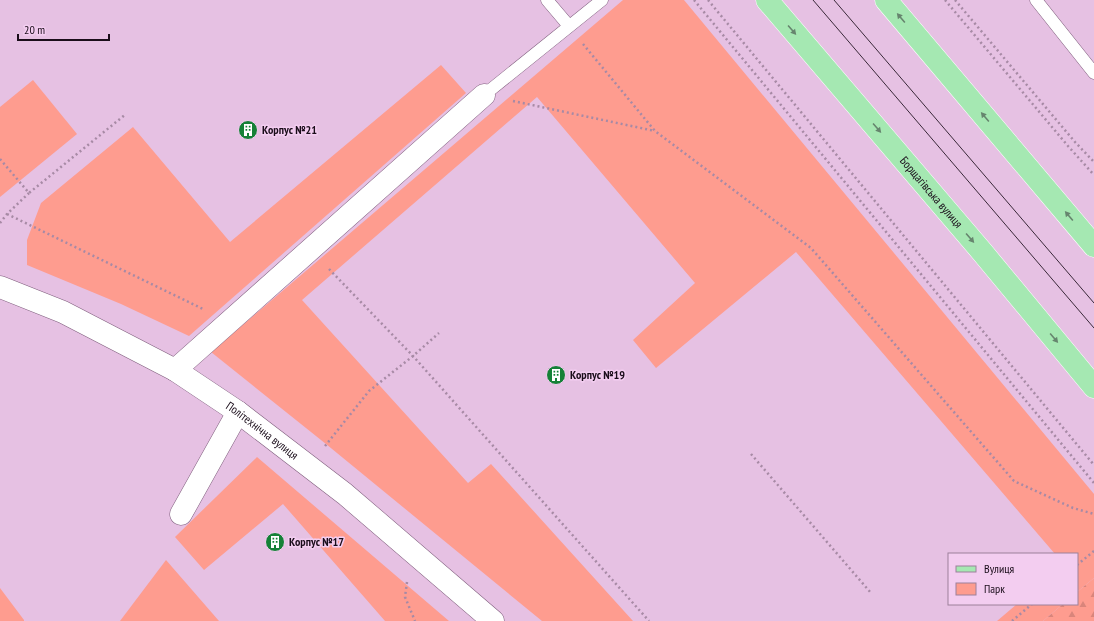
<svg xmlns="http://www.w3.org/2000/svg" width="1094" height="621" viewBox="0 0 1094 621" font-family="'PT Sans Narrow',sans-serif">
<style>
.green{fill:#fe9c8f}
.forest{fill:url(#forest-firs)}
.lines{fill:none;stroke-linecap:round;stroke-linejoin:round}
.lane-casing{stroke:#7f5e7d;stroke-width:13}
.street-casing{stroke:#7f5e7d;stroke-width:23}
.primary-casing{stroke:#fff;stroke-width:23}
.path{stroke:#a78aa5;stroke-width:2.5;stroke-dasharray:2 3;stroke-linecap:butt}
.lane{stroke:#fff;stroke-width:12}
.street{stroke:#fff;stroke-width:22}
.primary{stroke:#a5e8b2;stroke-width:22}
.tram{stroke:#3a2939;stroke-width:1}
.oneway{fill:#66856e}
.labels{text-anchor:middle;stroke-width:3;stroke-linejoin:round;paint-order:stroke}
.poi-label{font-size:12px;font-weight:bold;fill:#1a0d1a;stroke:#f3cdf0;text-anchor:start}
.street-label{font-size:12px;fill:#1a0d1a;stroke:#f3cdf0}
</style>
<defs>
<pattern id="forest-firs" width="22" height="20" patternUnits="userSpaceOnUse"><rect width="22" height="20" fill="#fe9c8f"/><path d="M5 1l3.5 6h-7zM16 11l3.5 6h-7z" fill="#d9857b"/></pattern>
</defs>
<rect width="100%" height="100%" fill="#e6c1e3"/>
<g class="green">
<path d="M623,0h61l410,494v84l-17,14v-38h-22l-259,-302 -140,116 -23,-28 62,-57 -158,-186 -235,203 166,183 23,-19 142,157h-91l-216,-177 -115,-92z"/>
<path d="M441,65l25,28 -277,243 -68,-32 -94,-39v-25l14,-37 92,-76 97,115z"/>
<path d="M33,80l44,54 -77,63v-90z"/>
<path d="M257,457l192,164h-64l-102,-117 -79,66 -29,-33z"/>
<path d="M166,560l53,61h-99z"/>
<path d="M0,588l24,32v1h-24z"/>
<path d="M1017,604h46l-20,17h-46z"/>
</g>
<path class="forest" d="M1094,578v43h-51l20,-17h14v-12z"/>
<g class="lines">
<defs>
<g id="lane">
<path d="M547,0l22,26"/>
<path d="M1036,0l58,73"/>
<path d="M484,95l118,-95"/>
</g>
<g id="street">
<path id="s1" d="M0,287l63,25 112,58 63,42 107,82 148,127"/>
<path d="M175,370l309,-275"/>
<path d="M181,514l57,-102"/>
</g>
<g id="primary">
<path id="s2" d="M767,0l216,253 111,134"/>
<path d="M886,0l208,246"/>
</g>
</defs>
<use href="#lane" class="lane-casing"/>
<use href="#street" class="street-casing"/>
<use href="#primary" class="primary-casing"/>
<g class="path">
<path d="M694,0l400,483"/>
<path d="M708,0l386,465"/>
<path d="M945,0l123,146 26,29"/>
<path d="M955,0l120,142 19,20"/>
<path d="M583,44l72,87 156,117 203,233 59,27 21,6"/>
<path d="M513,101l142,30"/>
<path d="M0,159l29,34 97,-79"/>
<path d="M7,214l196,95"/>
<path d="M0,223l7,-9 22,-21"/>
<path d="M329,269l84,87 236,265"/>
<path d="M325,446l44,-55 44,-35 26,-23"/>
<path d="M751,454l120,139"/>
<path d="M1077,565l17,-14"/>
<path d="M407,582l-2,15 10,24"/>
<path d="M1012,621l20,-17"/>
</g>
<use href="#lane" class="lane"/>
<use href="#street" class="street"/>
<use href="#primary" class="primary"/>
<g class="tram">
<path d="M813,0l281,328"/>
<path d="M834,0l260,303"/>
</g>
</g>
<defs><path id="oneway-solid" d="M-6-.8H1V-3.2L6.5 0L1 3.2V.8H-6Z"/></defs>
<g class="oneway">
<use href="#oneway-solid" transform="translate(901 18) rotate(-130)"/>
<use href="#oneway-solid" transform="translate(792 30) rotate(49)"/>
<use href="#oneway-solid" transform="translate(985 117) rotate(-130)"/>
<use href="#oneway-solid" transform="translate(877 128) rotate(49)"/>
<use href="#oneway-solid" transform="translate(1069 216) rotate(-130)"/>
<use href="#oneway-solid" transform="translate(970 238) rotate(49)"/>
<use href="#oneway-solid" transform="translate(1054 338) rotate(50)"/>
</g>
<defs>
<symbol id="building-disc" viewBox="-11 -11 22 22"><circle r="9.5" fill="#158137" stroke="#f3cdf0"/><path d="M-4-6H4V6H1V3H-1V6H-4ZM-2.5-4.3h1.7v1.8h-1.7ZM.8-4.3h1.7v1.8H.8ZM-2.5-1h1.7V.8h-1.7ZM.8-1h1.7V.8H.8Z" fill="#fff"/></symbol>
</defs>
<g fill-rule="evenodd">
<use href="#building-disc" x="237" y="119" width="22" height="22"/>
<use href="#building-disc" x="545" y="364" width="22" height="22"/>
<use href="#building-disc" x="264" y="531" width="22" height="22"/>
</g>
<g class="labels">
<g class="poi-label">
<text x="262" y="134">Корпус №21</text>
<text x="570" y="379">Корпус №19</text>
<text x="289" y="546">Корпус №17</text>
</g>
<g class="street-label">
<text dy="4" stroke="none"><textPath href="#s2" startOffset="253">Борщагівська вулиця</textPath></text>
<text dy="4" stroke="none"><textPath href="#s1" startOffset="300">Політехнічна вулиця</textPath></text>
</g>
</g>
<rect x="948" y="553" width="130" height="52" fill="#f3cdf0" stroke="#9c809a"/>
<rect x="956" y="566" width="20" height="6" fill="#a5e8b2" stroke="#9c809a"/>
<text x="984" y="573" font-size="12" fill="#1a0d1a">Вулиця</text>
<rect x="956" y="583" width="20" height="12" fill="#fe9c8f" stroke="#9c809a"/>
<text x="984" y="593" font-size="12" fill="#1a0d1a">Парк</text>
<path d="M18 34v6h91v-6" fill="none" stroke="#1a0d1a" stroke-width="2"/>
<text x="24" y="34" font-size="12" fill="#1a0d1a" stroke="#f3cdf0" stroke-width="3" paint-order="stroke">20 m</text>
</svg>
